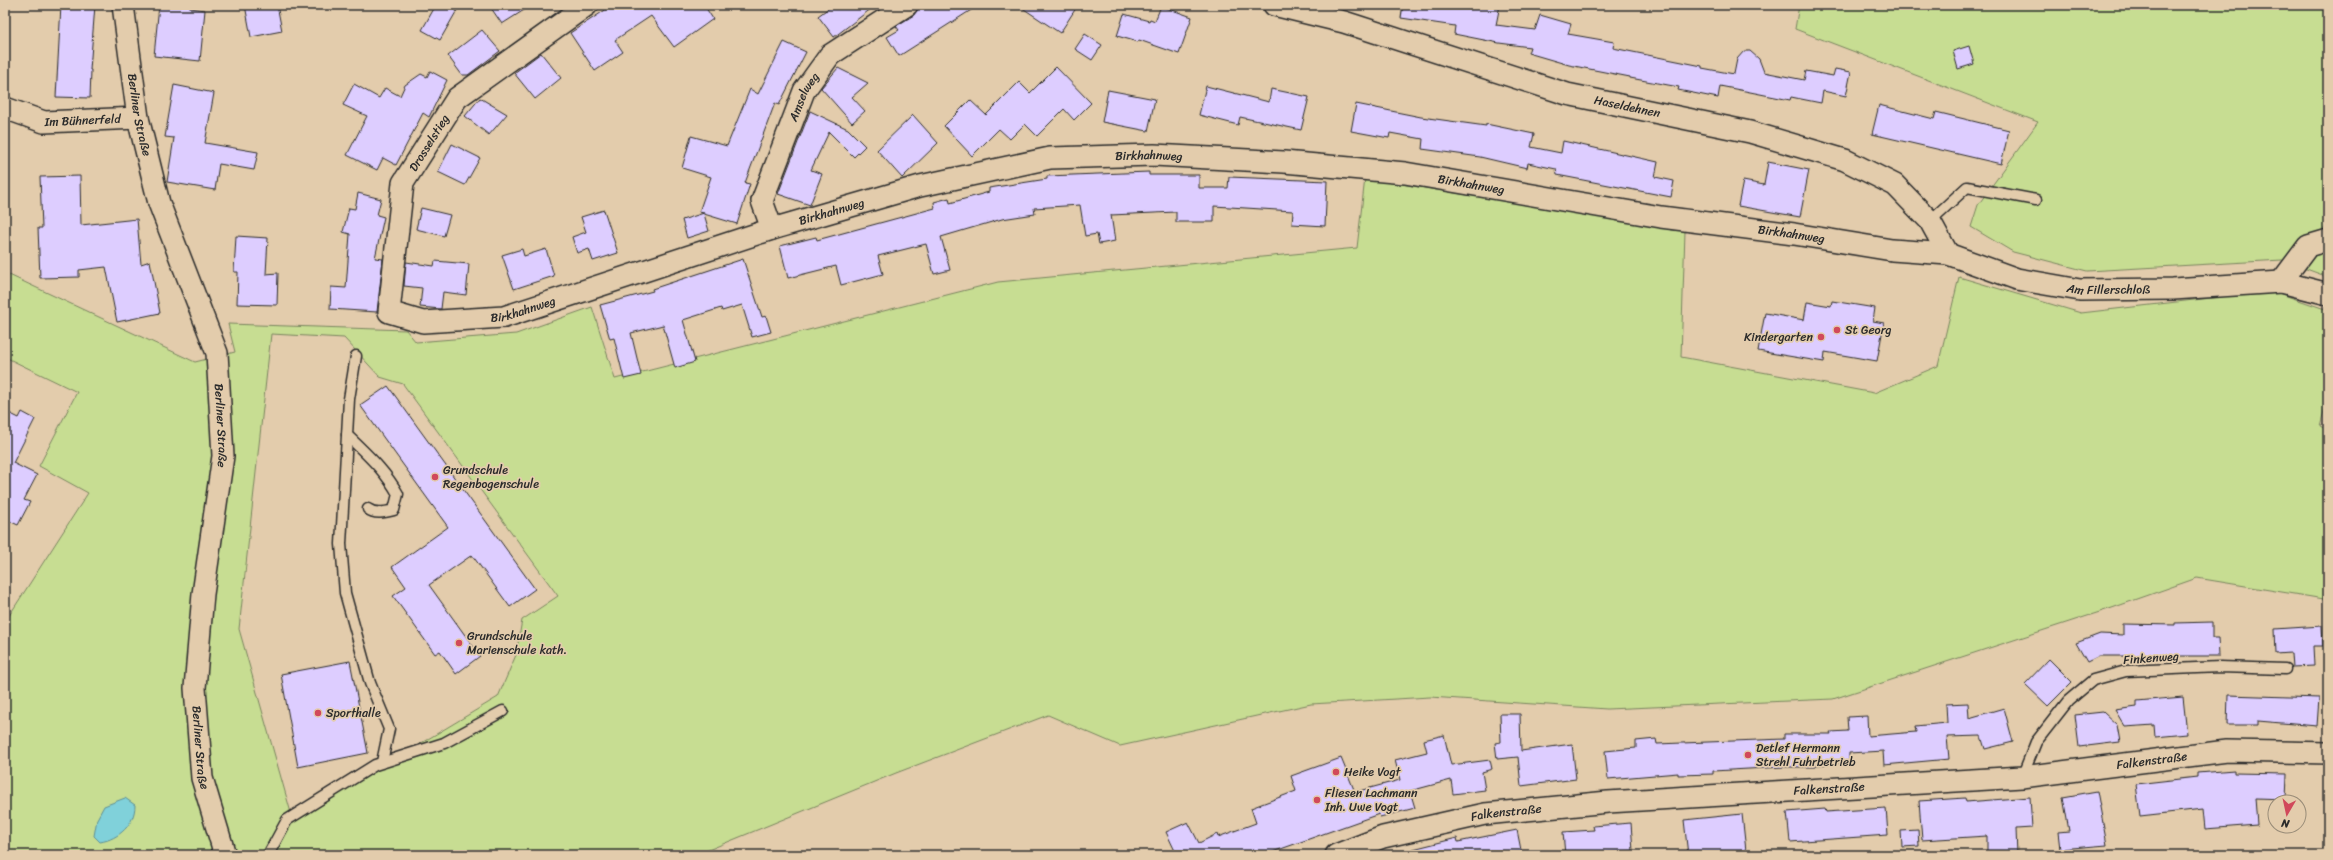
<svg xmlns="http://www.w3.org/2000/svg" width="2333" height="860" viewBox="0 0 2333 860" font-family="Sriracha,sans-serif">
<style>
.green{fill:#c7dd92;stroke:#79845e;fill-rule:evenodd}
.water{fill:#80d1da;stroke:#5e8f94}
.building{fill:#ddcdff;stroke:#2b2b2b}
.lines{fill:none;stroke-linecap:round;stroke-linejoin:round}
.lane-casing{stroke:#2b2b2b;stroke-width:13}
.street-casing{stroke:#2b2b2b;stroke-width:24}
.lane{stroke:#e3ccac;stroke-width:10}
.street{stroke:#e3ccac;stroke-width:21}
.poi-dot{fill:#d1495b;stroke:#e3ccac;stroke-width:1.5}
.labels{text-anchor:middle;stroke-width:3.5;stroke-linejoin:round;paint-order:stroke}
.street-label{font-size:12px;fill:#2b2b2b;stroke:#e3ccac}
.poi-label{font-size:12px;fill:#2b2b2b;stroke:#e3ccac;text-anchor:start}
</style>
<rect width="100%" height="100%" fill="#e3ccac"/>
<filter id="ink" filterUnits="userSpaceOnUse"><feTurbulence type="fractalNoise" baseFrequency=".025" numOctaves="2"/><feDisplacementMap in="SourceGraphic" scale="8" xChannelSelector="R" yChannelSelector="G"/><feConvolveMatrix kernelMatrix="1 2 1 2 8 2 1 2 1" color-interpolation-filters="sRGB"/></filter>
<g filter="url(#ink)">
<g class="green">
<path d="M1799,5h529v272l-46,-17 -195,11 -74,-19 -42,-25 7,-22 60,-83 -243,-93z"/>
<path d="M1365,178l320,53 -4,126 193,36 64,-27 21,-89 122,36 191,-22 56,19v86l-8,30 8,4v150l-4,19 -127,-21 -85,30 -279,91 -226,10 -177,-12 -119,7 -191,42 -72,-31 -152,58 -200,82h-691v-233l83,-129 -49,-27 38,-74 -72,-35v-84l190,89 40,-10 -7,-28 178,6 10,12 100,-8 76,-27 23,72 383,-97 359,-34zM271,334l73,4 36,39 23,7 155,212 -36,24 -6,35 -18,42 -205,123 -54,-191z"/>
</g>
<path class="water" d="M125,798l10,7c0,19 -16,34 -35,37l-6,-6 3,-17 7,-13z"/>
<g class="building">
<path d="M61,5h34l-5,65h1l-1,28 -34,-1z"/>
<path d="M159,5h32l-1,3 15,2 -5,51 -46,-5z"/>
<path d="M245,5h32l5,26 -31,6z"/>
<path d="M436,5h24l-20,35 -18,-10z"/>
<path d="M489,5h43l-30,19z"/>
<path d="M613,5h91l9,14 -39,28 -23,-31 -36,24 8,12 -28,19 -25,-38z"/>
<path d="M833,5h43l-42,32 -16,-21z"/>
<path d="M919,5h60l-80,51 -12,-19 12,-7 -3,-4 18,-11z"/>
<path d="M1018,5h60l-18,28z"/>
<path d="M1403,5h97l-4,20 39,5 5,-15 31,9 -3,10 46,8 -1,6 89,18v2l32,6 3,-15 7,-8h6l9,8 5,13 40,8 2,-9 27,5 2,-7 16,3 -5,24 -23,-5 -2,12 -30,-6 -1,3 -70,-14 -2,12 -40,-8 1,-3 -49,-9v-1l-61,-12 -41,-12 2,-6 -31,-4 -45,-9 1,-8 -54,-8z"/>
<path d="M1161,6l31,11 -13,37 -40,-14 -1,2 -21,-6 7,-22 25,7 1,-2 5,2z"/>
<path d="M482,30l18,21 -32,24h-6l-14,-19z"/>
<path d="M1085,34l17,11 -10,15 -17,-11z"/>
<path d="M784,42l22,10 -27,53 -4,-2 -30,80 5,1 -13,40 -33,-10 5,17 -22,7 -5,-18 22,-7 -5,-1 12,-35 -29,-9 9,-32 36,10 23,-57 8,5z"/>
<path d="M1969,46l5,18 -16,5 -5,-18z"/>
<path d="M541,53l20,25 -26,21 -21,-26z"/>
<path d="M1056,67l35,36 -17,17 -10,-11 -27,27 -12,-12 -15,15 -11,-10 -27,27 -28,-30 26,-26 16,15 33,-33 11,11z"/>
<path d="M838,68l30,15 -16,14 13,14 -13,12 -31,-35z"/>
<path d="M430,71l17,9 -18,37 -6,-4 -27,52 -13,-7 -6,12 -30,-15 20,-39 -24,-11 11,-21 25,14 6,-10 15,8 5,-11 16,-11 6,3z"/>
<path d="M174,85l40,8 -9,50 53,9 -4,18 -35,-6 -4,26 -48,-8 7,-44 -9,-1z"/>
<path d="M1206,86l63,16 2,-13 38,8 -8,33 -61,-13 -2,8 -39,-10z"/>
<path d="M1108,90l47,9 -7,32 -46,-9z"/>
<path d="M480,98l27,16 -18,21 -24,-19z"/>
<path d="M1356,104l65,13 65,9v-2l48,10 -3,13 30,6 2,-12 95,21 -3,15 19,4 -3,16 -114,-22 -1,-6 -28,-6 -1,5 -47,-11 -58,-8 1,-10 -33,-6 -1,5 -38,-7z"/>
<path d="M1879,105l55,14 2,-7 73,18 -8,34 -129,-30z"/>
<path d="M810,111l38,18 17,17 -11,11 -25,-25 -18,38 11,4 -12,31 -32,-11z"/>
<path d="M913,115l25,28 -36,35 -25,-28z"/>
<path d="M452,144l28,14 -15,27 -27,-13z"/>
<path d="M1768,162l41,8 -9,47 -62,-11 5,-25 21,4z"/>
<path d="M1149,172v3h50v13h29l1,-11 98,4 -2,45 -33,-2 1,-13 -79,-5v16h-38v-10l-65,3 4,26 -16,3 -2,-10 -12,2 -5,-31 -46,3 1,6 -33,5 -61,18 9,33 -16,4 -8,-30 -48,12 5,18 -42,11 -5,-19 -48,12 -8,-32 36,-9 1,3 118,-32 -1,-6 15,-4 1,5 39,-11v-4l58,-9v-3z"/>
<path d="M80,176l1,49 56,-6 4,45 9,-3 10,52 -43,9 -11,-55 -27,3v7l-39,1 -2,-50h4l-2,-51z"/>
<path d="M358,193l23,6 -4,16 7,2 -9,41 8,1 -6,53 -47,-3 1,-22 15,1 4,-54 -7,-2 6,-24 6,1z"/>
<path d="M421,208l29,7 -6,21 -28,-7z"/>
<path d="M604,210l14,43 -25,8 -4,-12 -12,4 -5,-16 14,-5 -5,-15z"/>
<path d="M236,236l32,2 -2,36 12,-1 -1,32 -40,-1 1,-32h-4z"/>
<path d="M522,249l2,7 22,-7 8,27 -40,13 -12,-34z"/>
<path d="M743,259l19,58 4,-1 5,16 -19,5 -10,-32 -20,6 -1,-3 -38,12 12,42 -20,6 -12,-43 -32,8 10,42 -17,4 -10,-41 -4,1 -10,-34 53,-14 -1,-2z"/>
<path d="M435,261l34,3 -3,31 -23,-3 -2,17 -21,-2 2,-19 -18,-2 2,-24 28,4z"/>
<path d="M1832,301l43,7 -2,13 11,2 -7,38 -52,-9 -1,10 -66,-11 7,-38 39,7 3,-18 24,4z"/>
<path d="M388,386l147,203 -25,18 -38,-52 -43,30 51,71 -24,18 -16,-23 -5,3 -42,-58 13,-9 -14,-20 56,-40 -88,-122z"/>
<path d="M5,411l14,7 3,-6 13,7 -22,44 24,12 -13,25 6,2 -12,23 -13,-6z"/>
<path d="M2212,622v16h6l1,18h-120l-12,6 -11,-19 24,-9 23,1v-11l52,1v-2z"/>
<path d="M2322,626l1,20h-10l1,20 -22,1 -1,-14 -15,1 -1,-25z"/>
<path d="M2049,659l23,23 -24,24 -23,-22z"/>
<path d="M350,661l18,92 -70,14 -17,-93z"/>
<path d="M2228,695l91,3 -2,28 -59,-5v4h-31z"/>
<path d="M2183,697l4,37 -32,3 -1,-12 -29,2 -10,-17 22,-3v-6z"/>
<path d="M1968,703l1,15 35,-10 9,34 -28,7 -4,-13 -34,1 2,22 -65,6 -1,-14 -34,2v10l-33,2v2h-32l-71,4v3l-35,1v-2l-70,6 -3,-28 31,-3v-7l20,-2 1,5 127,-5v-5h47l-1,-2 18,-1 -1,-14 20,-1 1,20 48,-4 -1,-6 32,-3 -1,-19z"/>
<path d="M2103,712l14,13 3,17 -41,5 -4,-32z"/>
<path d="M1500,714h20l1,37 51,-7 4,35 -55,7 -3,-29 -21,2 -2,-16 6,-1z"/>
<path d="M1444,735l7,30 39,-5 2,9 -10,3 3,18 -32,4 -2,-14 -41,11 5,17 -35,9 -1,-3 -115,41h-91l3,-2 -10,-21 22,-10 11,21 18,-9 1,3 38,-14 -5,-15 45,-17 -5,-15 50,-18 14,34 45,-12 -5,-20 32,-8 -3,-12z"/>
<path d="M2234,770v3l53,1 -1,25 -31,-1 2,27 -52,4 -2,-20 -63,7 -4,-32 61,-7v-4z"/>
<path d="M2097,791l10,54 -47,4 -2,-17 11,-1 -6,-34z"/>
<path d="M2030,797l2,31 -16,1 1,26h-30v-19l-65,4 -3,-39 46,-3 1,4z"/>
<path d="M1886,808l2,27 -98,7 -3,-30 38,-3 1,3z"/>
<path d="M1742,814l4,37 -58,4 -4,-35z"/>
<path d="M1631,823l2,28 -37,2v2h-31l-2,-23 31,-2 -1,-4z"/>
<path d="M1517,830l5,25h-108l-1,-6 44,-11 1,4z"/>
<path d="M1918,830l1,16 -17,1 -1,-16z"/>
</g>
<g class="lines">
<defs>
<g id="lane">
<path d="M1930,221l37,-34 69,13"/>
<path d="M356,356l-7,43 -8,145 4,49 25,90 19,46 -7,33"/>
<path d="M347,435c19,19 38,35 51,59l-4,16c-8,2 -19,5 -26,-1"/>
<path d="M2022,777l14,-35 32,-41 25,-21 33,-9 94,-4 65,2"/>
<path d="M268,855l19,-35 88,-55 69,-22 59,-32"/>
</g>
<g id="street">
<path id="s1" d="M123,5l15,113 21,85 58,150 6,103 -20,138 -8,94 7,90 23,77"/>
<path id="s2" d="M587,5l-130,93 -54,85 -14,129 34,10 81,-5 268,-88 148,-43 130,-28 104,-3 130,7 121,11 256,44 133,17 98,16 56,4 69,25 63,11 93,-1 108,-7 47,12"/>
<path id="s3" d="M1274,5l70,17 223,72 183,38 95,28 50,25 35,36 18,33"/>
<path id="s4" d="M5,108l39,14 94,-4"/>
<path id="s5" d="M772,229l-10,-28 42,-110 26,-36 77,-50"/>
<path d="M2281,282l27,-36 20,-6"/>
<path id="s6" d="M1336,855l47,-18 102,-23 123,-12 414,-25 205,-26 101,2"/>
</g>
</defs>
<use href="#lane" class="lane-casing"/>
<use href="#street" class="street-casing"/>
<use href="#lane" class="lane"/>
<use href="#street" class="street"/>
</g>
</g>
<g class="poi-dot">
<circle cx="1837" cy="330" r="4"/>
<circle cx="1821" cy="337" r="4"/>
<circle cx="435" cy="477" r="4"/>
<circle cx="459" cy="643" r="4"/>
<circle cx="318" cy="713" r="4"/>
<circle cx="1748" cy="755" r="4"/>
<circle cx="1336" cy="772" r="4"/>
<circle cx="1317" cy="800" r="4"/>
</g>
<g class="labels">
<g class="street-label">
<text dy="4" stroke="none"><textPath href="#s5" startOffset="142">Amselweg</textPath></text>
<text dy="4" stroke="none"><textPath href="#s3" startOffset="368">Haseldehnen</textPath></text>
<text dy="4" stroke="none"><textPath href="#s1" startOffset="111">Berliner Straße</textPath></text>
<text dy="4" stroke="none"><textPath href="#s4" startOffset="80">Im Bühnerfeld</textPath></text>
<text transform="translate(429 143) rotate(-58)" y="4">Drosselstieg</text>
<text dy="4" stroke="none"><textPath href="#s2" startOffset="1175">Birkhahnweg</textPath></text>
<text dy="4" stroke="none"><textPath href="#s2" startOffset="1499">Birkhahnweg</textPath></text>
<text dy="4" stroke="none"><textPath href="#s2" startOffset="851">Birkhahnweg</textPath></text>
<text dy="4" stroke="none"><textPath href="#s2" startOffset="1823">Birkhahnweg</textPath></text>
<text dy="4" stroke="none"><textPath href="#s2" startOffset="2147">Am Fillerschloß</textPath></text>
<text dy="4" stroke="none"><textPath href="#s2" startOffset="527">Birkhahnweg</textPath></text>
<text dy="4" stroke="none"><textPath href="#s1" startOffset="435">Berliner Straße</textPath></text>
<text transform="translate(2151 658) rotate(-4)" y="4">Finkenweg</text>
<text dy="4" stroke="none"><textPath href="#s1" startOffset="759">Berliner Straße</textPath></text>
<text dy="4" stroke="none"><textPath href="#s6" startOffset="824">Falkenstraße</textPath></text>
<text dy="4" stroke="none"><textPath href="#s6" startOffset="500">Falkenstraße</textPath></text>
<text dy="4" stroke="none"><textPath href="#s6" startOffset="176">Falkenstraße</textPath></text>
</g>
<g class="poi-label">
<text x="1845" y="334">St Georg</text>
<text x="1813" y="341" text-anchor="end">Kindergarten</text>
<text x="443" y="474">Grundschule<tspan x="443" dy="14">Regenbogenschule</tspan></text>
<text x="467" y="640">Grundschule<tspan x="467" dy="14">Marienschule kath.</tspan></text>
<text x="326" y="717">Sporthalle</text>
<text x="1756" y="752">Detlef Hermann<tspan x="1756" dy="14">Strehl Fuhrbetrieb</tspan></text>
<text x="1344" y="776">Heike Vogt</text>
<text x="1325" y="797">Fliesen Lachmann<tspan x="1325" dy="14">Inh. Uwe Vogt</tspan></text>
</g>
</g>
<rect width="2333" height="860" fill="none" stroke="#e3ccac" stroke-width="20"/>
<rect x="10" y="10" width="2313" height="840" fill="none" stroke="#2b2b2b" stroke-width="1.5" filter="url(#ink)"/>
<g transform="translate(2287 814) rotate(189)"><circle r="19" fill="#e3ccac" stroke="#998c78"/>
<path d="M0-3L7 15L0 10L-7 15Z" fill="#d1495b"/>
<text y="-6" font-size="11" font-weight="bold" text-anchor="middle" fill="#2b2b2b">N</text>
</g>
</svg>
